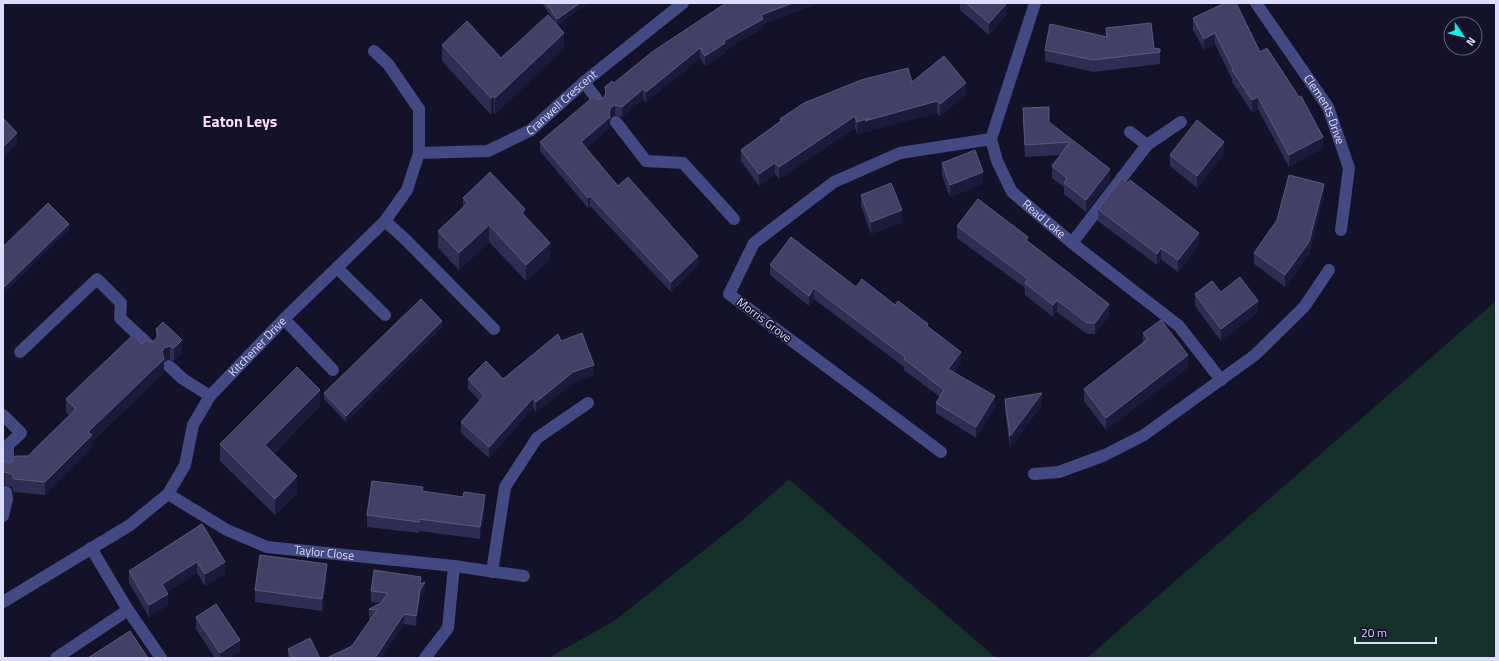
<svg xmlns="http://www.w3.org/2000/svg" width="1499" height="661" viewBox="0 0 1499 661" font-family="'Titillium Web',sans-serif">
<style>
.green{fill:#16312c}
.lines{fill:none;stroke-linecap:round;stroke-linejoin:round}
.minor{stroke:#424983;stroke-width:12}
.wall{fill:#2f2d54}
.shaded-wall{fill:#1c1a3b}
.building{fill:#424066;stroke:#5a597d}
.labels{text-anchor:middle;stroke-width:3;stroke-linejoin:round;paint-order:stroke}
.street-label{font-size:12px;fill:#dcddfc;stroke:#131228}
.district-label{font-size:16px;font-weight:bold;fill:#fcdef6;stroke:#131228}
</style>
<rect width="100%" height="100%" fill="#131228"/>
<g class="green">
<path d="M1496,301v357h-409z"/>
<path d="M789,479l207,179h-448l66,-37 131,-103z"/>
</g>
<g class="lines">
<g class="minor">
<path id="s1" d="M1035,3l-44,136 6,22 15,31 60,51 107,83 42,54"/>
<path id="s2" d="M1256,3l72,104 21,61 -8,62"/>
<path d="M584,82l15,20"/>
<path d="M616,122l30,39 37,2 51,56"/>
<path d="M1130,132l17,13"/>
<path id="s3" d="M419,153l69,-2 43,-21 53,-48 99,-79"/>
<path d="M385,221l20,18 89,90"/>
<path d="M1072,243l75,-98 34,-23"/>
<path d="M337,268l48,47"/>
<path d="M284,319l49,51"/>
<path d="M20,352l77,-73 24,24 -1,15 31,29"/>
<path d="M169,366l14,13 27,17"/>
<path d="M3,415l18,18 -13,12v23"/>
<path d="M941,452l-212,-158 25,-51 80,-61 66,-29 91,-14"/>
<path d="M1034,474l25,-2 46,-17 39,-20 111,-80 49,-48 25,-37"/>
<path id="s4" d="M168,494l59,36 40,17 187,19 70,10"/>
<path d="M3,516l4,-17 -1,-7"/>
<path d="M91,548l37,62 33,48"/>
<path d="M492,572l13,-85 32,-49 51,-35"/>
<path id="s5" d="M3,602l127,-77 38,-31 17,-29 8,-40 17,-29 74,-77 101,-98 22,-31 12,-37v-44l-31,-45 -14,-13"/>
<path d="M56,658l72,-48"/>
<path d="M425,658l23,-30 6,-62"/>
</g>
</g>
<g class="wall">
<path d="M542,3h47l-32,22 7,24 -69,65 -1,-1 -3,2 -49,-54v-16l59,13 56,-33z"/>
<path d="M726,3h93l-56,21v4l-38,22v3l-20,13 -5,-8 -54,44 -3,-3 -21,18 -7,-2 -4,1 -1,3v8l-24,21 32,38 80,79 -27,27 -81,-86 -2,2 -48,-57v-9l60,-42 4,-2 1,-2v-9l9,-4z"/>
<path d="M960,3h47v11l-18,21 -29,-25z"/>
<path d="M1193,18l67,34 63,96 -34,19 -31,-58 -6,3 -20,-30v-3l-17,-35 -11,6 -11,-20z"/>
<path d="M1106,28l48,20 6,1v15l-67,8 -48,-11v-11l61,-13z"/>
<path d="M912,82l54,12 -26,22 -3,-3 -72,19v-1l-8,3 -2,-6 -76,51 -4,-5 -16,12 -18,-25v-11l39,-29v-2z"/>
<path d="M1023,108l26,14 61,59 -24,31 -22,-18v-7l-12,-9v-12l8,-11 -35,2 -2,-37z"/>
<path d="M1224,154l-27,34 -27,-22v-11z"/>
<path d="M942,163l41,21 -33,13 -8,-22z"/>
<path d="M861,195l41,27 -31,12 -10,-28z"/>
<path d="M1324,196l-15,58 -24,33 -31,-23v-11z"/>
<path d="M463,198l62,18 25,43 -24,22 -37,-39 -30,28 -21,-22v-17l25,-24z"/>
<path d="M1098,209l101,36 -21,27 -17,-13 -4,6 -59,-44z"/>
<path d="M957,226l71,16 81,74 -14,18h-8l-30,-22 -4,5 -28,-22v-7l-68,-50z"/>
<path d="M770,265l86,22 39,18 33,22 33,36 -7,9 41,35 -19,31 -40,-25v-10l4,-6 -36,-27v-3l-90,-68 -5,7 -39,-31z"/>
<path d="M1221,292l37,20 -37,29 -26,-35v-12z"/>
<path d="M442,327l-96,95 -22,-23v-6z"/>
<path d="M156,329l26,24 -8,8 -4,-2 -6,2v11l-72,70v6l-47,47 -31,-3 -2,-5 -7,-2 -2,1v-26l5,3 20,-7 41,-41 -3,-3v-13l84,-57 4,-1 2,-3z"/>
<path d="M1143,333l45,34 -82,63 -22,-29v-12l59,-46z"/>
<path d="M561,341l33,34 -21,8 -37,29 -3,-4 -44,50 -28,-25v-11l19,-21 -12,-12v-10h35z"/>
<path d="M1005,399l37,6 -32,43 -5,-37z"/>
<path d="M320,406l-46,47 23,40 -22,22 -55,-54v-17z"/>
<path d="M423,491l62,16 -5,32 -61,-8v2l-52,-6v-12z"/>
<path d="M202,524l23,50 -20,12 -8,-13 -30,19 1,13 -19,12 -20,-34v-12z"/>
<path d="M327,576l-5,35 -67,-9v-12z"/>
<path d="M421,584l4,8 -5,8 -4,26 -12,-2 -23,34h-54l25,-12 18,-27h-1v-10l13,-6 -11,-1v-11z"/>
<path d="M196,617l44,34 -10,7h-15l-19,-29z"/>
<path d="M288,649l32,9h-32z"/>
</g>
<g class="shaded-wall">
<path d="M580,3h9l-32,22v-6z"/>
<path d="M793,3h26l-56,21v4l-38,22v3l-20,13v-10l19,-15 37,-26z"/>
<path d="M1007,3v11l-18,21v-12z"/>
<path d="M564,33v16l-69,65v-16z"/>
<path d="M1215,33v11l-11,6v-11z"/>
<path d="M700,48v10l-54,44v-10z"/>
<path d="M966,83v11l-26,22v-12z"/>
<path d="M643,89v10l-21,18v-10z"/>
<path d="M494,96v17l-3,2v-17z"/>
<path d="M1258,97v12l-6,3v-12z"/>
<path d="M937,101v12l-72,19v-1l-8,3v-12l12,-4z"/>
<path d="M615,105v10l-4,1 -1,3v8l-29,25v-10l28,-29 2,-6z"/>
<path d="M855,116v12l-76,51v-12z"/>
<path d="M17,133v11l-14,14v-11z"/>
<path d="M1323,137v11l-34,19v-12z"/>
<path d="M1224,142v12l-27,34v-12z"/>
<path d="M775,163v11l-16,12v-12z"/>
<path d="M1110,169v12l-24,31v-12z"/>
<path d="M983,172v12l-33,13v-12z"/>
<path d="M1324,184v12l-15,58 -24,33v-12z"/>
<path d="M590,196v10l-2,2v-10z"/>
<path d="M525,209v17l-3,-13z"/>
<path d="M902,210v12l-31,12v-12z"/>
<path d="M69,224v6l-66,64v-6z"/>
<path d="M489,225v17l-30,28v-17z"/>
<path d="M1199,233v12l-21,27v-12z"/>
<path d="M1028,237v12l-2,-9z"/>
<path d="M550,243v16l-24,22v-16z"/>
<path d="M1161,248v11l-4,6v-11z"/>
<path d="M698,256v9l-27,27v-10z"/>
<path d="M814,288v11l-5,7v-10z"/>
<path d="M1057,300v12l-4,5v-12z"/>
<path d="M1258,301v11l-37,29v-12z"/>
<path d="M1109,304v12l-14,18v-11z"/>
<path d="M442,321v6l-96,95v-6z"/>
<path d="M182,340v13l-8,8v-13z"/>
<path d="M170,346v13l-6,2v11l-72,70v6l-47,47v-13l43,-50 74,-80 2,-4z"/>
<path d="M961,352v11l-13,16v-10z"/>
<path d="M1188,355v12l-82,63v-12z"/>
<path d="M594,365v10l-21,8 -37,29v-10l37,-30z"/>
<path d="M320,390v16l-55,55v-16z"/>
<path d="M1042,393v12l-32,43v-12z"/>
<path d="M995,396v11l-19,31v-11z"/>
<path d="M533,398v10l-44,50v-11z"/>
<path d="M5,472v13l-2,1v-13z"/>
<path d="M297,476v17l-22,22v-16z"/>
<path d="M485,495v12l-5,32v-12z"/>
<path d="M197,562v11l-35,22v-11z"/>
<path d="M225,562v12l-20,12v-12z"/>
<path d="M327,564v12l-5,35v-12z"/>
<path d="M421,577v10l4,-5v10l-5,8 -4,26v-10z"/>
<path d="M168,594v11l-19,12v-12z"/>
<path d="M404,614v10l-23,34h-6z"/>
<path d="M240,640v11l-10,7h-10v-5z"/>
</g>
<g class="building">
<path d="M546,3h34l-23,16z"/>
<path d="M726,3h67l-32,12 2,4 -39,22 1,2 -20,13 -5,-8 -54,44 -3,-3 -21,18 -7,-2 -4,2 -2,6 1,4 -29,25 37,44 10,-9 70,79 -27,26 -81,-86 -2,2 -48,-56 53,-45 7,3 4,-2 2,-6 -1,-5 7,-6 2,2 38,-31z"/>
<path d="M966,3h41l-18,20z"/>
<path d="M1225,3h11l24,49 7,-4 32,49 2,-1 22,41 -34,18 -31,-58 -6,3 -20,-30 1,-1 -18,-36 -11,6 -11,-21z"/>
<path d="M548,15l16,18 -69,65 -1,-2 -3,2 -49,-53 25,-24 34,37z"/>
<path d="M1151,23l3,25 6,1v3l-67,8 -48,-10 5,-26 57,13 -1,-9z"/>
<path d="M944,56l22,27 -26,21 -3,-3 -72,20 4,-3 -12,4 -2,-6 -76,51 -4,-4 -16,11 -18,-24 40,-29 -1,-2 24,-16 57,-23 47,-12 4,14z"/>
<path d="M1049,107v15l61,47 -24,31 -22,-17 3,-5 -15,-12 18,-24 -45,3 -2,-37z"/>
<path d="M3,118l14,15 -14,14z"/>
<path d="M1197,120l27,22 -27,34 -27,-21z"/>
<path d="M975,150l8,22 -33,13 -8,-22z"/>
<path d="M490,172l35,37 -3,4 28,30 -24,22 -37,-40 -30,28 -21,-22 30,-28 -5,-5z"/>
<path d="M1289,175l35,9 -15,58 -24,33 -31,-22 23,-33z"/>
<path d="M1122,178l6,5 2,-3 69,53 -21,27 -17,-12 -4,6 -59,-45z"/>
<path d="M891,183l11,27 -31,12 -10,-27z"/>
<path d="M978,199l50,38 -2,3 83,64 -14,19h-8l-30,-23 -4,5 -28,-22 3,-4 -71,-53z"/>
<path d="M48,203l21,21 -66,64v-41z"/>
<path d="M791,237l65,50 6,-8 33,26 3,-4 30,23 -1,2 34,26 -13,17 47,27 -19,31 -40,-24 8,-13 -40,-31 1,-2 -91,-69 -5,8 -39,-31z"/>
<path d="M1240,277l18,24 -37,28 -26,-35 17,-13 9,11z"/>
<path d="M421,299l21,22 -96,95 -22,-23z"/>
<path d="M1161,320l27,35 -82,63 -22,-29 64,-50 -5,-6z"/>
<path d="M163,322l19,18 -8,8 -4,-2 -6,2 -2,4 2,7 -76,73 4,3 -47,47 -31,-3 -2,-5 -7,-2 -2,1v-13l5,3 4,-1 3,-6h13l48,-47 -10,-10 67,-64 9,9 4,-4 4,2 4,-1 4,-5 -2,-7z"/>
<path d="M582,333l12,32 -21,7 -37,30 -3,-4 -44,49 -28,-25 23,-26 -16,-17 18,-18 17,18 55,-45 3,7z"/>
<path d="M297,367l23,23 -55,55 32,31 -22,23 -55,-55z"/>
<path d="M1042,393l-32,43 -5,-37z"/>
<path d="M372,481l51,6 -1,4 41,6 1,-5 21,3 -5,32 -61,-8v3l-52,-7z"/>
<path d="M202,524l23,38 -20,12 -8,-12 -35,22 6,10 -19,11 -20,-34z"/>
<path d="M260,555l67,9 -5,35 -67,-9z"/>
<path d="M374,570l47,7 -1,7 5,-2 -5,8 -4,26 -12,-2 -29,44h-48l25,-12 25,-36 -8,-1 12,-6 7,-10 -17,-2z"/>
<path d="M216,604l24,36 -20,13 -24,-36z"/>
<path d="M130,631l18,27h-60z"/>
<path d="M310,638l10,20h-28l-4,-9z"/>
</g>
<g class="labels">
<g class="street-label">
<text dy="4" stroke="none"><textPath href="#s3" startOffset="158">Cranwell Crescent</textPath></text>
<text dy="4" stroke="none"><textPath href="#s2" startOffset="127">Clements Drive</textPath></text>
<text dy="4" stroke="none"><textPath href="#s1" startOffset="242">Read Loke</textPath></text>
<text transform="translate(764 320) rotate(37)" y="4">Morris Grove</text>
<text dy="4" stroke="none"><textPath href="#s5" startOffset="374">Kitchener Drive</textPath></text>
<text dy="4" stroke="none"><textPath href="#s4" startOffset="170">Taylor Close</textPath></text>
</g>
<g class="district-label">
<text x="240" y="127">Eaton Leys</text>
</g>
</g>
<rect width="1499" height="661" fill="none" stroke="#dcddfc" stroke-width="8"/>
<g transform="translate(1463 36) rotate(125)"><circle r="19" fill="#131228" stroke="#63637d"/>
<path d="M0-3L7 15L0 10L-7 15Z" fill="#19ebdf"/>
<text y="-6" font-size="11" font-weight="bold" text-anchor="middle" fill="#dcddfc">N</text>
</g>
<path d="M1355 637v6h81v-6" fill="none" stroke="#dcddfc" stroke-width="2"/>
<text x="1361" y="637" font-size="12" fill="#dcddfc" stroke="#131228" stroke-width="3" paint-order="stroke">20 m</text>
</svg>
